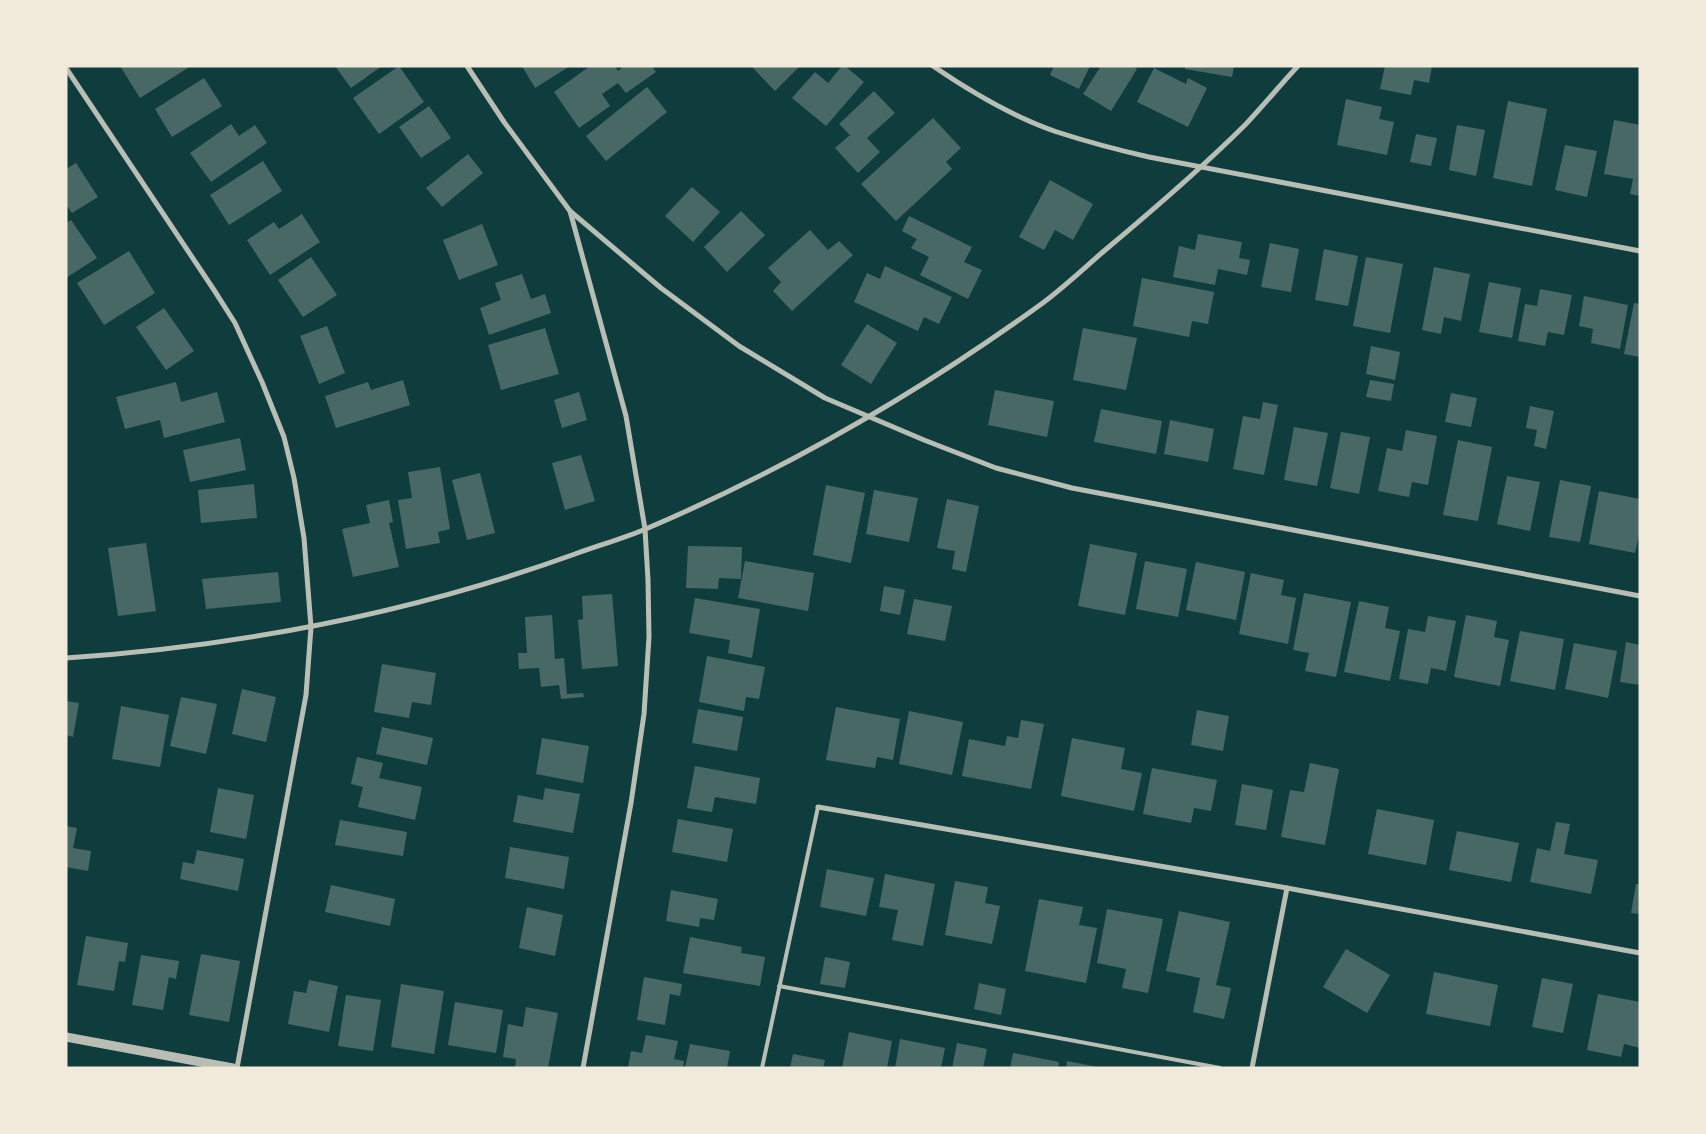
<svg xmlns="http://www.w3.org/2000/svg" width="1706" height="1134" viewBox="0 0 1706 1134" font-family="'Asap Condensed',sans-serif">
<style>
.building{fill:#486865}
.lines{fill:none;stroke-linecap:round;stroke-linejoin:round}
.service{stroke:#b8beb3;stroke-width:4}
.minor{stroke:#b8beb3;stroke-width:5}
.tertiary{stroke:#b8beb3;stroke-width:9}
</style>
<rect width="100%" height="100%" fill="#0f3d3e"/>
<g class="building">
<path d="M120,66h71l-51,32z"/>
<path d="M335,66h47l-31,22z"/>
<path d="M399,66l25,36 -45,32 -26,-36z"/>
<path d="M522,66h48l-35,22z"/>
<path d="M590,66h25l3,5 6,-5h28l4,6 -30,21 -8,-10 -16,11 8,12 -31,22 -25,-36z"/>
<path d="M751,66h49l-25,25z"/>
<path d="M842,66h3l19,16 -38,44 -34,-28 23,-26 13,11z"/>
<path d="M1054,66h36l-11,23 -29,-14z"/>
<path d="M1101,66h32l4,3 -26,42 -28,-17z"/>
<path d="M1185,66h49l-2,11 -47,-8z"/>
<path d="M1385,66h47l-3,17 -15,-3 -3,15 -31,-6z"/>
<path d="M1154,68l32,16 2,-6 19,10 -19,39 -51,-25z"/>
<path d="M204,78l18,28 -50,31 -17,-28z"/>
<path d="M647,87l20,25 -61,49 -20,-25z"/>
<path d="M874,91l21,22 -28,25 13,14 -22,21 -23,-25 15,-13 -11,-11z"/>
<path d="M1346,99l36,8 -3,12 15,3 -7,33 -50,-10z"/>
<path d="M1508,101l39,8 -15,77 -39,-8z"/>
<path d="M429,106l22,32 -30,20 -22,-31z"/>
<path d="M933,118l28,30 -15,14 6,7 -56,52 -35,-37z"/>
<path d="M1614,120l26,5v71l-10,-2 3,-15 -29,-5z"/>
<path d="M231,124l8,12 16,-11 12,18 -56,39 -21,-29z"/>
<path d="M1457,125l28,5 -9,46 -27,-6z"/>
<path d="M1416,134l21,4 -6,28 -21,-4z"/>
<path d="M1565,145l32,6 -10,46 -32,-7z"/>
<path d="M468,154l15,19 -41,34 -16,-19z"/>
<path d="M263,161l19,30 -53,34 -19,-30z"/>
<path d="M76,163l22,34 -26,16 -6,-8v-36z"/>
<path d="M1050,180l43,24 -20,36 -18,-10 -11,20 -25,-13z"/>
<path d="M692,187l28,25 -27,30 -28,-26z"/>
<path d="M741,211l24,24 -38,37 -23,-25z"/>
<path d="M302,214l18,28 -50,33 -23,-35 27,-18 5,7z"/>
<path d="M909,216l63,31 -8,15 18,8 -14,29 -48,-24 9,-18 -18,-9 6,-9 -15,-8z"/>
<path d="M71,220l26,38 -31,20v-55z"/>
<path d="M482,224l16,41 -39,15 -16,-40z"/>
<path d="M810,230l18,20 11,-9 14,14 -61,56 -19,-20 8,-9 -13,-14z"/>
<path d="M1198,234l44,8 -3,16 11,2 -3,15 -29,-6 -3,16 -42,-8 6,-31 16,4z"/>
<path d="M1270,243l29,6 -8,43 -30,-5z"/>
<path d="M1324,249l34,7 -10,50 -33,-6z"/>
<path d="M129,251l26,42 -51,32 -27,-42z"/>
<path d="M311,257l26,38 -34,22 -25,-37z"/>
<path d="M1366,257l37,7 -13,69 -37,-7z"/>
<path d="M885,266l67,31 -13,27 -15,-7 -6,14 -64,-29 13,-29 13,6z"/>
<path d="M1434,267l36,7 -9,47 -17,-4 -3,17 -19,-4z"/>
<path d="M522,274l9,25 14,-5 6,19 -62,22 -9,-27 21,-8 -6,-17z"/>
<path d="M1142,278l72,14 -6,32 -16,-3 -3,16 -56,-11z"/>
<path d="M1489,282l32,6 -9,50 -33,-6z"/>
<path d="M1540,289l32,6 -8,40 -16,-3 -3,14 -27,-5 7,-37 12,2z"/>
<path d="M1584,296l44,9 -8,44 -29,-6 2,-14 -14,-3z"/>
<path d="M1634,303l6,1v53l-16,-3z"/>
<path d="M164,308l30,43 -28,19 -30,-43z"/>
<path d="M867,324l30,19 -26,41 -30,-19z"/>
<path d="M327,326l18,47 -26,11 -19,-48z"/>
<path d="M545,328l14,46 -58,16 -13,-45z"/>
<path d="M1083,328l54,10 -11,52 -53,-10z"/>
<path d="M1371,346l29,6 -5,28 -29,-6z"/>
<path d="M403,380l7,25 -74,23 -11,-32 43,-14 3,8z"/>
<path d="M1370,380l24,4 -3,17 -25,-4z"/>
<path d="M176,382l5,20 36,-10 8,30 -61,16 -4,-18 -35,9 -9,-32z"/>
<path d="M995,390l59,11 -7,36 -59,-12z"/>
<path d="M579,392l8,28 -25,8 -8,-28z"/>
<path d="M1451,393l26,5 -6,29 -26,-5z"/>
<path d="M1263,402l15,3 -14,70 -31,-6 10,-53 17,3z"/>
<path d="M1530,406l24,5 -8,38 -12,-3 3,-16 -11,-2z"/>
<path d="M1101,409l61,12 -6,33 -62,-12z"/>
<path d="M1170,420l44,9 -6,33 -44,-8z"/>
<path d="M1294,427l34,6 -11,53 -33,-6z"/>
<path d="M1406,430l31,6 -9,49 -16,-3 -3,15 -31,-6 9,-43 15,3z"/>
<path d="M1341,432l29,5 -11,57 -29,-6z"/>
<path d="M240,438l6,32 -56,12 -7,-32z"/>
<path d="M1458,440l34,7 -14,74 -35,-6z"/>
<path d="M581,455l14,46 -30,9 -13,-47z"/>
<path d="M440,467l10,62 -12,3 2,11 -34,6 -8,-49 14,-2 -4,-26z"/>
<path d="M480,473l15,60 -28,7 -15,-60z"/>
<path d="M1507,476l33,6 -10,49 -33,-7z"/>
<path d="M1560,480l31,6 -11,56 -31,-5z"/>
<path d="M254,484l3,34 -56,5 -3,-33z"/>
<path d="M826,485l39,8 -14,70 -38,-8z"/>
<path d="M874,490l44,8 -9,44 -43,-8z"/>
<path d="M1599,491l41,8v32l-5,22 -46,-9z"/>
<path d="M947,499l32,7 -13,66 -14,-3 3,-18 -18,-3z"/>
<path d="M389,500l4,22 -4,1 10,44 -46,10 -11,-48 28,-6 -4,-18z"/>
<path d="M146,543l10,68 -38,5 -10,-68z"/>
<path d="M1090,544l47,9 -12,62 -47,-9z"/>
<path d="M688,546l54,1 -1,32 -22,-1 -1,11 -32,-1z"/>
<path d="M745,561l69,12 -6,38 -70,-13z"/>
<path d="M1145,561l42,8 -9,48 -42,-8z"/>
<path d="M1196,562l49,10 -9,48 -50,-10z"/>
<path d="M278,572l3,30 -75,7 -4,-30z"/>
<path d="M1251,573l33,7 -3,15 15,3 -8,46 -49,-10z"/>
<path d="M884,586l21,4 -5,25 -20,-4z"/>
<path d="M1304,593l47,9 -15,75 -31,-6 4,-18 -16,-3z"/>
<path d="M612,594l6,72 -36,3 -4,-49 5,-1 -1,-23z"/>
<path d="M695,598l65,11 -8,49 -24,-5 2,-13 -41,-7z"/>
<path d="M914,599l38,7 -7,35 -38,-7z"/>
<path d="M1359,601l30,6 -4,21 15,3 -10,50 -46,-9z"/>
<path d="M552,615l3,44 9,-1 3,36 16,-1 1,4 -23,2 -2,-14 -18,2 -2,-19 -20,1 -1,-16h9l-2,-36z"/>
<path d="M1466,615l31,6 -3,16 15,3 -9,46 -46,-9z"/>
<path d="M1428,616l28,5 -10,50 -15,-3 -3,16 -29,-5 9,-50 17,3z"/>
<path d="M1520,631l44,8 -9,51 -45,-9z"/>
<path d="M1626,642l14,3v40l-20,-3z"/>
<path d="M1574,643l43,8 -9,47 -43,-9z"/>
<path d="M707,656l58,11 -6,32 -13,-2 -2,14 -45,-9z"/>
<path d="M382,664l54,9 -5,32 -19,-3 -3,16 -35,-6z"/>
<path d="M242,689l34,8 -10,45 -34,-8z"/>
<path d="M181,697l36,7 -11,50 -36,-8z"/>
<path d="M66,701l13,2 -6,34 -7,-2z"/>
<path d="M121,706l48,9 -9,52 -48,-8z"/>
<path d="M836,707l64,12 -7,41 -16,-3 -2,11 -49,-8z"/>
<path d="M698,709l45,8 -6,34 -45,-8z"/>
<path d="M1197,710l32,6 -6,35 -32,-6z"/>
<path d="M909,711l54,11 -11,53 -53,-11z"/>
<path d="M1021,720l23,4 -13,65 -69,-13 7,-37 36,7 2,-10 11,2z"/>
<path d="M382,727l51,11 -6,27 -51,-11z"/>
<path d="M542,738l47,8 -6,37 -47,-9z"/>
<path d="M1072,738l53,10 -4,21 21,4 -8,38 -73,-15z"/>
<path d="M357,757l26,6 -4,15 43,9 -7,33 -57,-13 5,-20 -12,-3z"/>
<path d="M1310,763l29,6 -14,76 -44,-8 9,-47 14,2z"/>
<path d="M695,766l65,12 -4,26 -41,-7 -3,15 -25,-4z"/>
<path d="M1152,768l65,12 -6,31 -17,-3 -3,15 -48,-9z"/>
<path d="M1242,784l31,6 -7,40 -31,-5z"/>
<path d="M218,788l36,7 -8,44 -36,-7z"/>
<path d="M545,788l35,6 -7,39 -60,-11 5,-27 25,5z"/>
<path d="M1377,809l57,11 -8,45 -58,-11z"/>
<path d="M678,819l55,10 -6,33 -55,-10z"/>
<path d="M340,820l67,12 -4,24 -68,-11z"/>
<path d="M1556,822l14,2 -6,30 34,6 -7,34 -61,-12 7,-34 13,3z"/>
<path d="M66,826l11,2 -4,20 18,3 -3,20 -22,-4z"/>
<path d="M1457,831l62,12 -8,39 -62,-12z"/>
<path d="M510,847l59,10 -5,32 -59,-11z"/>
<path d="M197,850l47,9 -6,32 -58,-12 3,-17 11,2z"/>
<path d="M827,869l47,9 -8,38 -46,-9z"/>
<path d="M885,874l50,10 -12,62 -31,-6 6,-30 -19,-3z"/>
<path d="M955,881l33,6 -3,16 15,3 -8,38 -47,-9z"/>
<path d="M1636,884h4v30l-9,-1z"/>
<path d="M331,885l64,14 -5,27 -65,-14z"/>
<path d="M671,890l47,9 -4,21 -14,-2 -1,9 -33,-6z"/>
<path d="M1039,899l44,8 -4,18 18,3 -11,55 -61,-12z"/>
<path d="M527,907l36,8 -8,41 -36,-8z"/>
<path d="M1107,909l56,10 -15,74 -26,-5 4,-19 -29,-6z"/>
<path d="M1179,911l51,11 -14,63 15,3 -7,31 -31,-7 7,-34 -34,-7z"/>
<path d="M86,936l42,7 -3,19 -6,-1 -5,30 -37,-6z"/>
<path d="M690,937l52,10 -1,6 24,4 -5,29 -77,-13z"/>
<path d="M1346,949l44,26 -23,38 -44,-26z"/>
<path d="M201,954l39,7 -11,61 -40,-7z"/>
<path d="M141,955l38,6 -3,18 -7,-2 -6,33 -31,-5z"/>
<path d="M825,957l25,5 -5,26 -25,-4z"/>
<path d="M1434,972l64,13 -8,41 -64,-12z"/>
<path d="M644,977l38,7 -2,12 -10,-2 -5,31 -28,-5z"/>
<path d="M1542,978l31,6 -10,49 -31,-6z"/>
<path d="M309,980l29,6 -9,46 -41,-8 6,-33 12,2z"/>
<path d="M979,983l27,6 -5,26 -27,-6z"/>
<path d="M401,984l43,7 -10,63 -43,-7z"/>
<path d="M1598,994l42,8v46l-16,-4 -3,13 -34,-7z"/>
<path d="M346,995l35,5 -8,51 -35,-5z"/>
<path d="M455,1002l48,8 -7,43 -48,-8z"/>
<path d="M526,1007l32,6 -10,55h-33l1,-9 -13,-2 5,-33 15,3z"/>
<path d="M849,1032l43,9 -5,27h-45z"/>
<path d="M646,1035l32,6 -4,18 10,2 -1,7h-55l3,-17 11,2z"/>
<path d="M900,1039l45,9 -4,20h-46z"/>
<path d="M957,1043l30,6 -4,19h-31z"/>
<path d="M690,1044l40,7 -3,17h-42z"/>
<path d="M1013,1053l46,9 -1,6h-48z"/>
<path d="M793,1054l32,6 -2,8h-33z"/>
<path d="M1067,1061l31,6v1h-32z"/>
</g>
<g class="lines">
<g class="service">
<path d="M779,986l441,82"/>
<path d="M762,1068l56,-261"/>
</g>
<g class="minor">
<path d="M467,66l37,56 66,89 56,205 19,113 3,51 1,57 -5,77 -13,89 -48,265"/>
<path d="M933,66c38,26 80,51 124,66 31,10 61,18 92,25l491,94"/>
<path d="M66,68l148,222 21,33 27,59 22,55 10,41 10,60 7,89 -5,68 -69,373"/>
<path d="M570,211l91,77 78,58 86,52 99,42 72,28 76,20 568,108"/>
<path d="M66,658c174,-12 346,-45 509,-104 25,-9 50,-16 73,-26 138,-59 270,-135 392,-223 22,-16 43,-36 64,-54 49,-41 97,-82 142,-127 18,-19 34,-39 52,-58"/>
<path d="M818,807l469,81 353,65"/>
<path d="M1252,1068l35,-180"/>
</g>
<path class="tertiary" d="M66,1037l167,31"/>
</g>
<rect width="1706" height="1134" fill="none" stroke="#f1e9da" stroke-width="135"/>
</svg>
